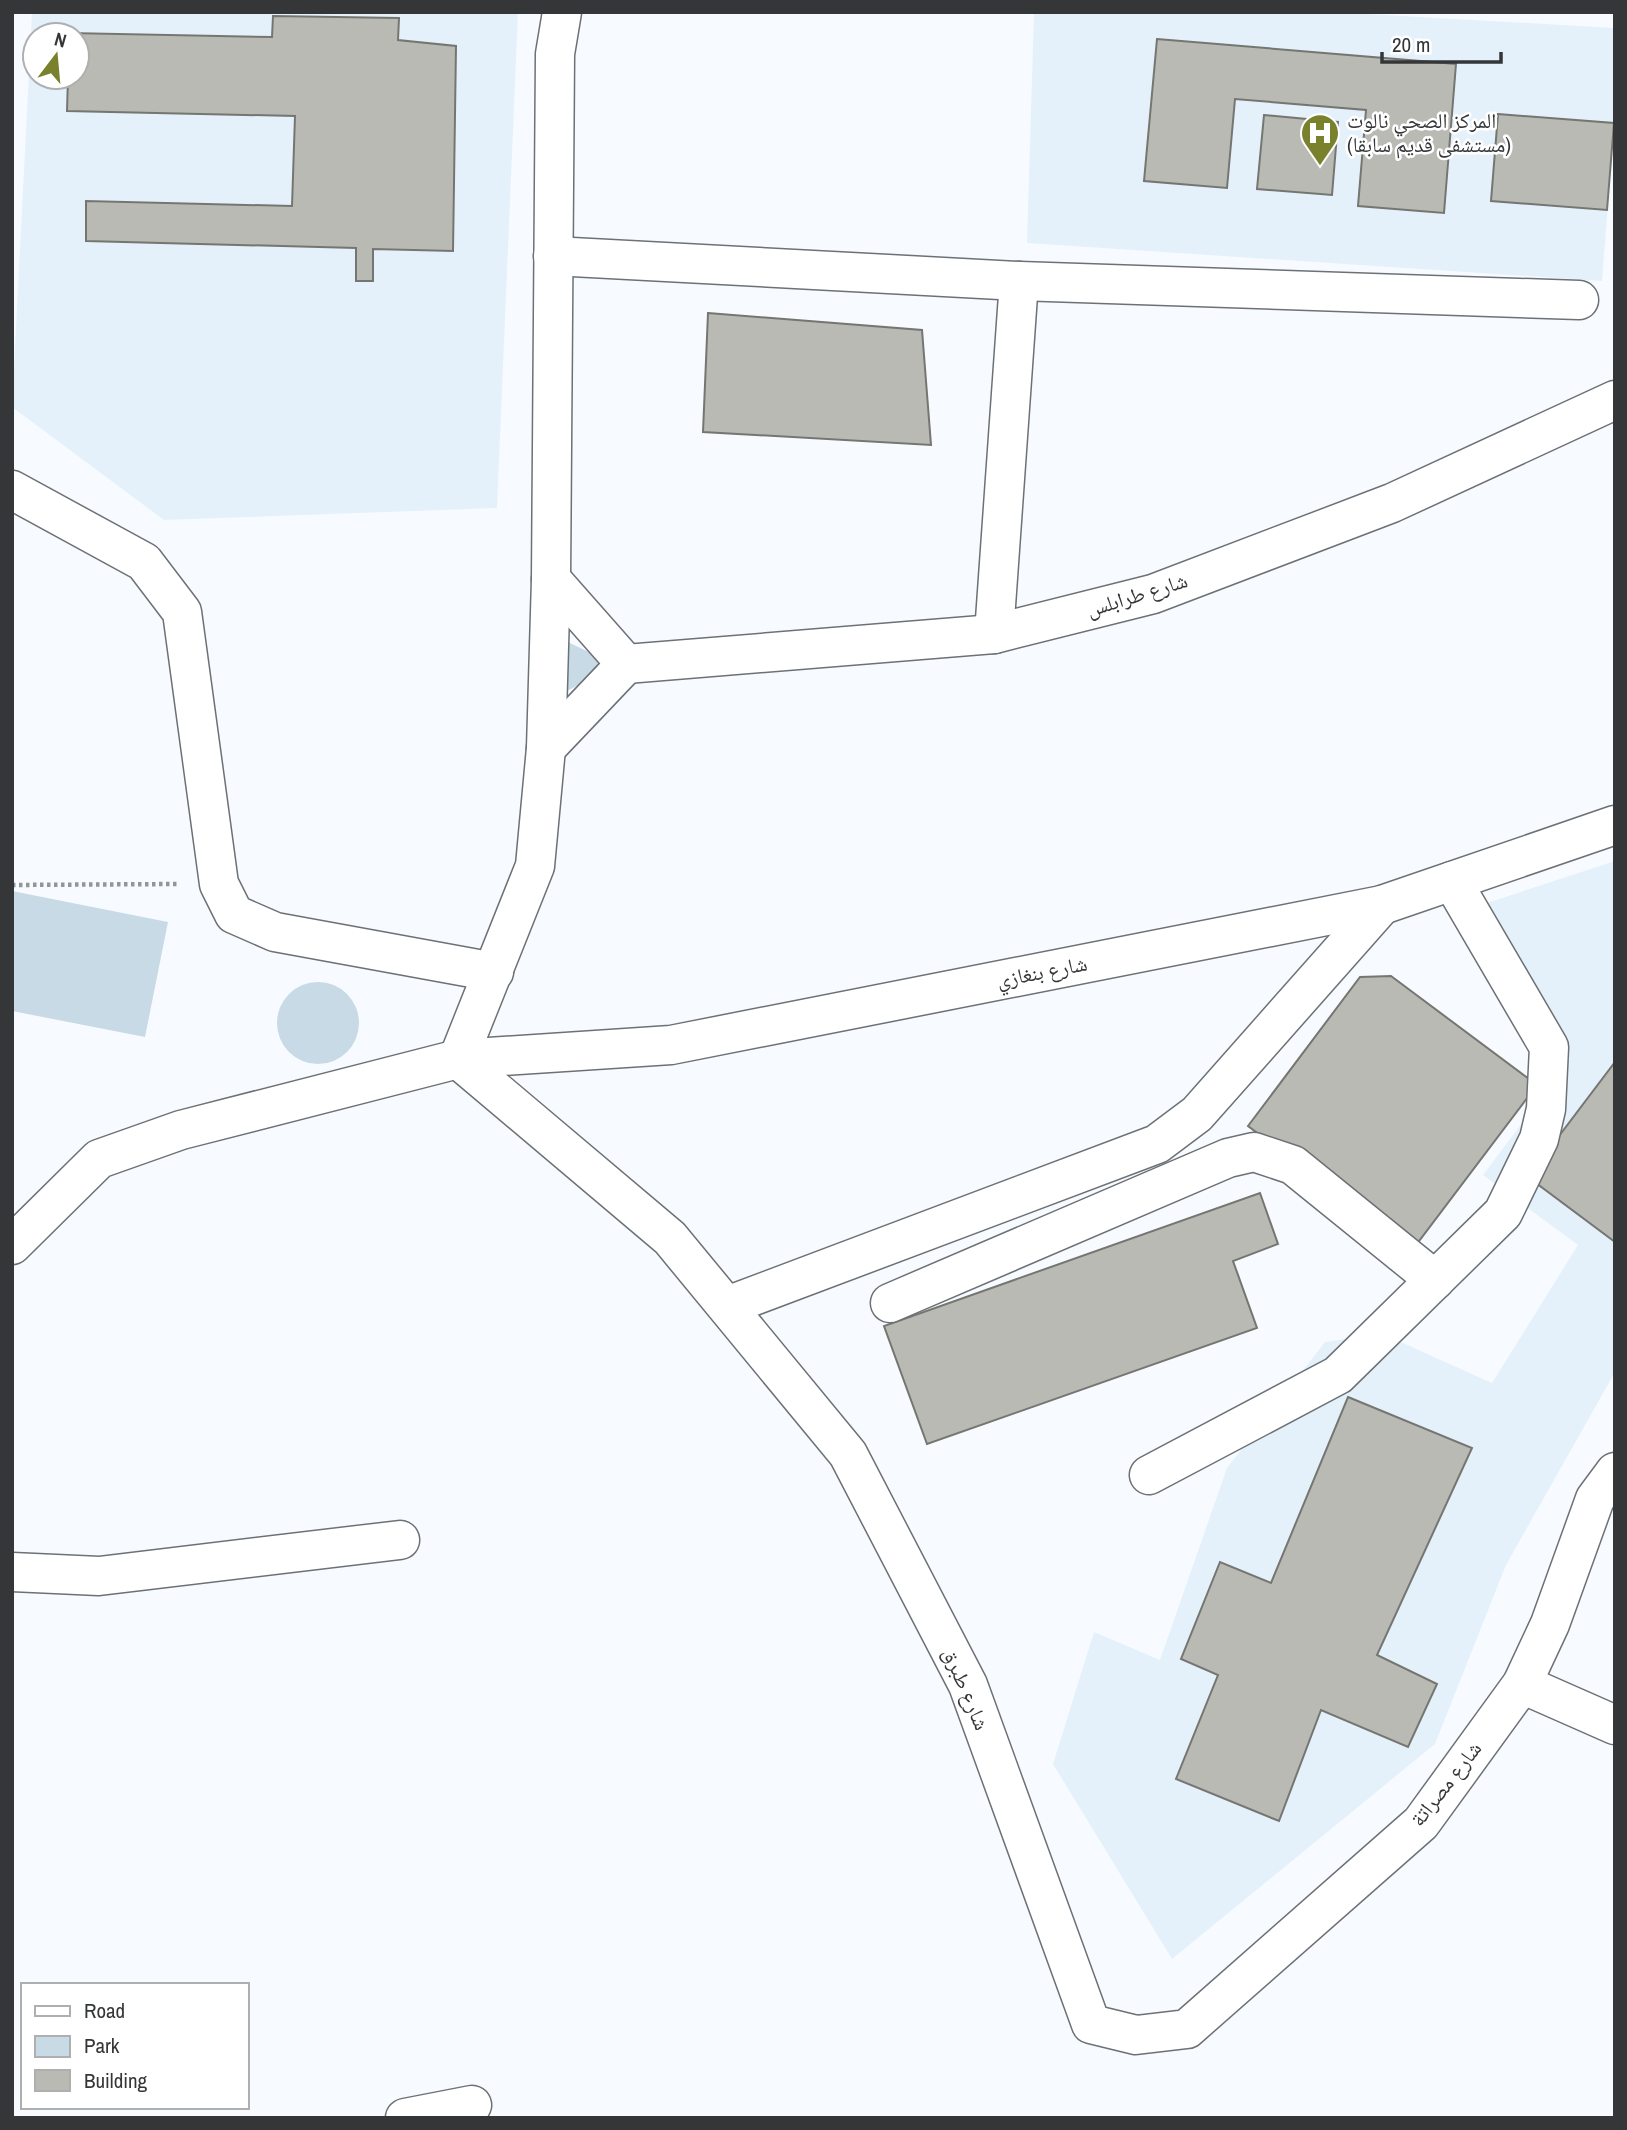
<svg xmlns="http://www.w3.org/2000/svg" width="1627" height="2130" viewBox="0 0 1627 2130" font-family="'Archivo Narrow','Noto Naskh Arabic',sans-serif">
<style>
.built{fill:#e4f1fb;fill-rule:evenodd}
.green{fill:#c7dae6}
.building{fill:#b9bab4;stroke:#757671;stroke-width:2}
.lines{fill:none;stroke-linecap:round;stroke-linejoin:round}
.minor-casing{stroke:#6c7175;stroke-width:41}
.path{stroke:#939699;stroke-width:4.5;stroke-dasharray:3.5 3.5;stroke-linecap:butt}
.minor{stroke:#fff;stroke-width:38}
.labels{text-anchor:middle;stroke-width:5;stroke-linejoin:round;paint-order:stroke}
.poi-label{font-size:21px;fill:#343638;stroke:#fff;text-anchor:start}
.street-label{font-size:21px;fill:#343638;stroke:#fff}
</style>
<rect width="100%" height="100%" fill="#f7fbff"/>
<g class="built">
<path d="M32,12h486l-21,496 -333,12 -152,-113zM35,35h42v42h-42z"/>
<path d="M1034,12h298l283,16v87l-13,166 -575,-38z"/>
<path d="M1615,861v511l-109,193 -71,179 -263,215 -119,-195 41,-132 66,28 67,-192 98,-126 58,-8 109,49 86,-138 -95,-70 87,-116 -83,-156z"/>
</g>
<g class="green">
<path d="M551,634l67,32 -66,32z"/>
<path d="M12,891l156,31 -23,115 -133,-26z"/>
<circle cx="318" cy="1023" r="41"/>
</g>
<g class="building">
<path d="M273,16l126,2 -1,22 58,6 -3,205 -80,-2v32h-17v-33l-270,-7v-40l206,5 3,-90 -228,-5 1,-34h9v-42h-8v-2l203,4z"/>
<path d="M1157,39l299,25 -12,149 -86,-7 8,-96 -131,-11 -8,89 -83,-7z"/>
<path d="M1498,114l116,9 -7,87 -116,-9z"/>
<path d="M1264,115l74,7 -6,73 -75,-6z"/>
<path d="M708,313l214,17 9,115 -228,-13z"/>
<path d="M1391,976l146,109 -124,164 -165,-123 112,-149z"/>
<path d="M1615,1062v180l-87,-65z"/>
<path d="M1260,1193l18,51 -45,17 24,67 -330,116 -43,-118z"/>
<path d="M1348,1397l124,51 -95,207 60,29 -29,63 -87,-37 -42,111 -103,-42 42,-104 -37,-16 39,-97 51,21z"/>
</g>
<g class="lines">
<defs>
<g id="minor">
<path d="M553,256l466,25 560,19"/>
<path d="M12,490l132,72 38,50 37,272 15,30 41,18 219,40"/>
<path d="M551,579l75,85"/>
<path d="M994,634l25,-353"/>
<path d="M626,664l368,-30 159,-40 239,-91 223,-103"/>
<path d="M546,748l80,-84"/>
<path d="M458,1059l212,179 178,216 120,231 123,339 45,11 51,-6 234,-206 101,-139 28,-60 45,-125 20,-27"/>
<path d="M458,1059l77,-193 11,-118 5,-169 4,-525 7,-42"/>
<path d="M12,1245l87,-86 82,-29 277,-71 213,-14 711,-140 233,-80"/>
<path d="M890,1303l338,-145 26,-6 39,13 142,115"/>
<path d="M727,1306l430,-162 40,-30 185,-209"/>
<path d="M1149,1475l189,-100 165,-162 36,-74 7,-30 3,-62 -97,-166"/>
<path d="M12,1572l87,4 301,-36"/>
<path d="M1522,1684l93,41"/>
<path d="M405,2118l67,-13"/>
</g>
</defs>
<use href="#minor" class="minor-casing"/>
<path class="path" d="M12,885l167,-1"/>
<use href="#minor" class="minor"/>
</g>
<defs>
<symbol id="hospital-pin" viewBox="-11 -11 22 30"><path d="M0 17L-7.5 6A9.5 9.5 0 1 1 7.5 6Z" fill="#7a812c" stroke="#fff"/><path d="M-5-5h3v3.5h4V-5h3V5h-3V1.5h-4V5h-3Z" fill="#fff"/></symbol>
</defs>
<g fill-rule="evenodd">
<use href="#hospital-pin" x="1298" y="111" width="44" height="60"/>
</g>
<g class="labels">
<g class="poi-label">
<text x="1347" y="128">المركز الصحي نالوت<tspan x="1347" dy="24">(مستشفى قديم سابقا)</tspan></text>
</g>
<g class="street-label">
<text transform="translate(1137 595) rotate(-17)" y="7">شارع طرابلس</text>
<text transform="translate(1042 972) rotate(-11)" y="7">شارع بنغازي</text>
<text transform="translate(966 1689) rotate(67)" y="7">شارع طبرق</text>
<text transform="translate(1446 1784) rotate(-52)" y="7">شارع مصراتة</text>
</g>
</g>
<rect width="1627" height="2130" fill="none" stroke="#343638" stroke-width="28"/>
<rect x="21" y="1983" width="228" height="126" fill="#ffffff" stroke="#aeafaf" stroke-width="2"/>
<rect x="35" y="2006" width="35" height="10" fill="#ffffff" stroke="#aeafaf" stroke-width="2"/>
<text x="84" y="2018" font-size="21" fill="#343638">Road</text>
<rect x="35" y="2036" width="35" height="21" fill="#c7dae6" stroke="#aeafaf" stroke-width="2"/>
<text x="84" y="2053" font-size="21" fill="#343638">Park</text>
<rect x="35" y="2070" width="35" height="21" fill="#b9bab4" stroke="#aeafaf" stroke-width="2"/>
<text x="84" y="2088" font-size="21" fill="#343638">Building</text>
<g transform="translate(56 56) rotate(16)"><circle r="33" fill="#ffffff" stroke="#aeafaf" stroke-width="2"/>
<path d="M0-5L12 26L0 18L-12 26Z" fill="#7a812c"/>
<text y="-10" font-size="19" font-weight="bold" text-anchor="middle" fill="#343638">N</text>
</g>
<path d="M1382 52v10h119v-10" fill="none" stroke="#343638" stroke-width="3.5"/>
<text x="1392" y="52" font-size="21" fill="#343638" stroke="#ffffff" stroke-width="5" paint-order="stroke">20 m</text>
</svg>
